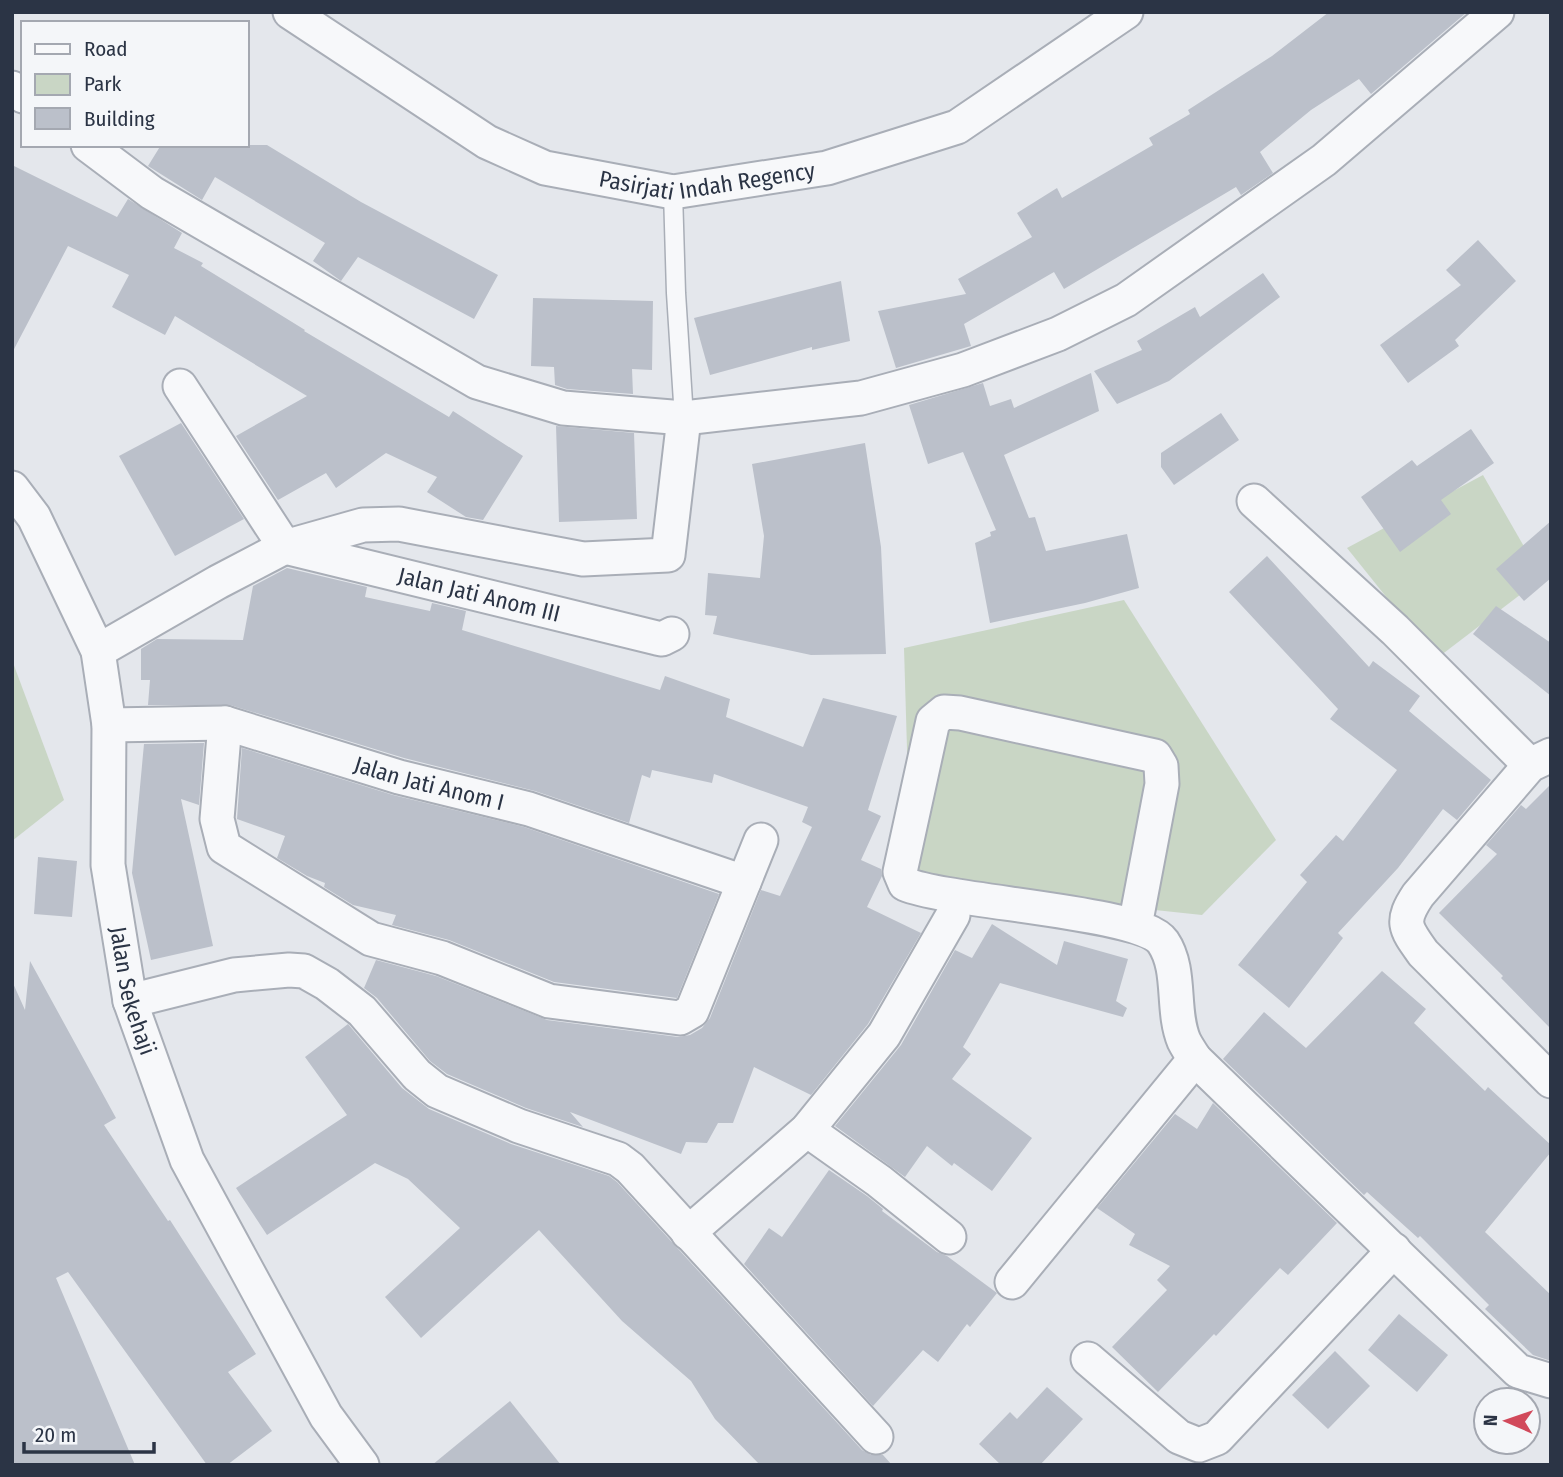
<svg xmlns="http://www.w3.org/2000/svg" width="1563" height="1477" viewBox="0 0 1563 1477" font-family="'Fira Sans Condensed',sans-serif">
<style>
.green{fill:#c9d6c5}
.building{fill:#bbc0ca}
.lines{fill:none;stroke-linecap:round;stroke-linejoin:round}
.service-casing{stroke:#a9aeb7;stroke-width:21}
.minor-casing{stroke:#a9aeb7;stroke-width:37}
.service{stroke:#f7f8fa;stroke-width:18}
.minor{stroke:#f7f8fa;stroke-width:33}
.labels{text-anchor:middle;stroke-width:5;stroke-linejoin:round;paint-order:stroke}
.street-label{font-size:23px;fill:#2b3445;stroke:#f4f6f9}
</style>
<rect width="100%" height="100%" fill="#e4e7ec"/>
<g class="green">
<path d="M1483,475l59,103 -106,81 -89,-111z"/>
<path d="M1124,600l152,240 -74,75 -291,-31 -7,-236z"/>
<path d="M12,660l52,140 -52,41z"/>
</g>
<g class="building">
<path d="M1329,12h138l-96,82 -12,-15 -48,31 -51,42 13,21 -32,22 -5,-8 -172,102 -10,-17 -90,52 7,22 -75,22 -18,-57 88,-17 -8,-15 74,-42 -15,-24 40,-25 5,10 91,-53 -4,-7 41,-24 -2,-4 84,-54z"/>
<path d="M161,145h106l94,57 137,73 -24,44 -116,-62 -17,24 -28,-20 12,-18 -110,-66 -13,23 -54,-34z"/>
<path d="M12,165l105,52 11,-18 54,34 -8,15 29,15 -2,3 104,64 -1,1 145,86 4,-6 70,45 -40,64 -17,-3 -39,-25 10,-15 -51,-24 -50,35 -10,-15 -48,27 -42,-64 71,-40 -132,-80 -10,19 -53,-28 17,-32 -61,-29 -56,107z"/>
<path d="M1478,240l38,41 -61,59 4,6 -51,37 -28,-38 81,-60 -15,-15z"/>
<path d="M1263,273l17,24 -111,84 -52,23 -23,-33 48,-21 -5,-9 58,-34 5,10z"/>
<path d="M841,281l9,60 -38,9v-3l-102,28 -16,-57z"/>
<path d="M533,298l120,3 -1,69 -20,-1 1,25 -66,-5 -12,-4 -1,-18 -23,-1z"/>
<path d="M1091,373l8,38 -95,44 25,63 6,-1 11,34 81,-17 12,54 -54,15 -95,20 -15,-80 16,-7 -1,-4 6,-2 -33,-78 -35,12 -19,-59 74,-22 7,23 21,-7 3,9z"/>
<path d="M1221,413l18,27 -65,45 -13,-18v-14z"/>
<path d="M181,423l63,96 -69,37 -56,-100z"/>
<path d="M556,426l78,7 3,86 -78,3z"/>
<path d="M1471,429l23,34 -53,37 10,14 -51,38 -39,-55 51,-37 5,6z"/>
<path d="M865,443l16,104 5,107 -75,1 -98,-21 4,-18 -12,-1 3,-42 52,5 4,-42 -12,-72z"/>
<path d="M1551,521v57l-27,23 -28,-32z"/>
<path d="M1267,556l102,111 4,-6 47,35 -11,15 82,69 -34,40 -14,-11 -45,59 -60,65 5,5 -54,70 -51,-43 69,-83 -7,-7 36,-40 7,6 54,-71 -67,-51 8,-10 -109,-117z"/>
<path d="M287,568l80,19 -2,10 65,14 2,-8 34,8 -4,19 198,60 5,-14 65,23 -4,18 77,30 20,-49 74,18 -29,94 13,6 -20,44 20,9 1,7 -15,31 54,26 -53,91 -57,71 -57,-28 -21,56h-15l-11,20 -21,-1 -5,12 -111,-42 13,15 -57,-19 -79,-34 -17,-13 -53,-63 -13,-10 12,-28 60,16 111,44 131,17 12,-2 12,-7 8,-10 51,-128 19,6 32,-69 -10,-5 6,-15 -94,-33 -2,9 -60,-13 -2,8 -8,-3 -13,48 -94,-32 -131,-33 -174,-53h-82l2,-25h-9v-31l16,-10 86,1 10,-54z"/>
<path d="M1496,606l55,37v53l-78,-62z"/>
<path d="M204,743l-5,62 -18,-6 32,147 -62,14 -19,-87 12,-129z"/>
<path d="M242,748l151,47 131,32 195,67 -42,104 -123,-16 -105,-42 -57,-15 4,-10 -43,-10 -29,-18 1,-4 -18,-7 -30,-18 8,-22 -48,-17z"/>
<path d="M1551,784v245l-50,-51 2,-2 -64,-63 58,-59 -11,-9 35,-40 5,4z"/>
<path d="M38,857l39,4 -5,56 -38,-3z"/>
<path d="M992,924l65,41 7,-24 64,18 -12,42 11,7 -4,9 -123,-34 -37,64 8,7 -19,25 80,59 -40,53 -38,-28 -2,3 -25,-20 -22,31 -70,-51 66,-81 54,-95 17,8z"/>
<path d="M30,961l86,157 -12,7 64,96 2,-1 86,134 -28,18 44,59 -45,34h-20l-139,-193 -12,6 79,187h-123v-484l13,29z"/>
<path d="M1382,971l44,38 -12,14 71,68 3,-4 63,58v7l-66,80 66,63v66l-18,-6 -48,-46 4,-4 -69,-69 -2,2 -51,-46 -3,3 -141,-136 41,-47 42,36z"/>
<path d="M348,1024l54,64 27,21 82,35 98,32 8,6 245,268 9,5h12l9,10h-132l-45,-46 -24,-38 -69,-60 -83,-91 -118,108 -36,-41 75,-69 -52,-49 -33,-16 -108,72 -31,-47 111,-73 -42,-58z"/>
<path d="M1213,1103l124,120 -49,52 -8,-7 -64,68 -2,-2 -56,58 -46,-45 55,-57 -10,-10 13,-14 -41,-21 6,-11 -38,-26 78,-94 22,15z"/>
<path d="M829,1170l38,26 16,13 -1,2 55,41 10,4 50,37 -27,34 -3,-3 -29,38 -15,-12 -50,56 -129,-142 25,-36 13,9z"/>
<path d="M1399,1314l49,41 -31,37 -49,-42z"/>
<path d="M1335,1351l35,35 -42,43 -36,-34z"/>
<path d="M1047,1387l36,32 -43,46h-39l-22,-21 31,-32 7,7z"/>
<path d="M510,1401l51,64h-129z"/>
</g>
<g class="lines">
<defs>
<path id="service" d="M673,192l3,101 8,125"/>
<g id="minor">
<path id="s1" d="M290,12l197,130 58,26 128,24 154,-24 130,-41 169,-115"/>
<path d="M12,88l11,8"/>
<path d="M88,145l64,48 325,189 86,26 121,10 177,-20 102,-28 95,-36 68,-34 198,-140 173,-148"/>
<path id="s2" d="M180,386l105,161 372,91 5,1 10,-5"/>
<path id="s3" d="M12,488l22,29 64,134 11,74 -1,140 22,136 57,159 139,256 36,49"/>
<path d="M1254,501l141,129 135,135"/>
<path d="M98,651l120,-69 67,-35 78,-22 36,-1 184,35 85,-4 16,-137"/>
<path d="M225,723l-8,96 7,28 147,92 71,19 107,43 131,17 12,-7 69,-171"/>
<path id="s4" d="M109,725l116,-2 174,54 130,32 215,73"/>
<path d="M1551,755l-21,10 -112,130c-18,27 -13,33 5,58l128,128"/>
<path d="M1135,926l27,-142 -1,-18 -6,-10 -195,-43 -16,-1 -11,9 -33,151 5,12c46,19 237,27 258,58 19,28 8,68 21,99 3,6 7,12 11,18l323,312 33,10"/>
<path d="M130,1001l104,-26 55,-5 15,1 23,13 35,27 55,64 20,16 82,35 99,33 12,9 246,269"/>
<path d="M807,1130l72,51 70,56"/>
<path d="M688,1233l119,-103 77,-95 69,-120"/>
<path d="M1012,1282l183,-223"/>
<path d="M1088,1359l91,78 20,8 18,-7 177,-188"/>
</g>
</defs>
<use href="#service" class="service-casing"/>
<use href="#minor" class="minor-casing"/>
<use href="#service" class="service"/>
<use href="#minor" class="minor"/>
</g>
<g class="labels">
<g class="street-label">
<text dy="8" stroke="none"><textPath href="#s1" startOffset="464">Pasirjati Indah Regency</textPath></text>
<text dy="8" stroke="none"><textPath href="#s2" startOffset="392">Jalan Jati Anom III</textPath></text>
<text dy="8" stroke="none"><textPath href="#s4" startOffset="329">Jalan Jati Anom I</textPath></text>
<text dy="8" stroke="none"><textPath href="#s3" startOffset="528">Jalan Sekehaji</textPath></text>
</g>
</g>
<rect width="1563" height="1477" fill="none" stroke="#2b3445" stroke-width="28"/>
<rect x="21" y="21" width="228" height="126" fill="#f4f6f9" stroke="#a4a8b1" stroke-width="2"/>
<rect x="35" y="44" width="35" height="10" fill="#f7f8fa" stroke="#a4a8b1" stroke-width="2"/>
<text x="84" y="56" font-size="21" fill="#2b3445">Road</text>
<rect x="35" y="74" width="35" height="21" fill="#c9d6c5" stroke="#a4a8b1" stroke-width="2"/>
<text x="84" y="91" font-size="21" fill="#2b3445">Park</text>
<rect x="35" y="108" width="35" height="21" fill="#bbc0ca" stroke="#a4a8b1" stroke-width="2"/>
<text x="84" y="126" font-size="21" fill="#2b3445">Building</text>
<g transform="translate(1507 1421) rotate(272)"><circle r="33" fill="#f4f6f9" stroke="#a4a8b1" stroke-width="2"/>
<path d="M0-5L12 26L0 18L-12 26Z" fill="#d1495b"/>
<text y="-10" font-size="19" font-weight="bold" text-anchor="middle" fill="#2b3445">N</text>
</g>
<path d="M24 1442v10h130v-10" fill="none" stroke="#2b3445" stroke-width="3.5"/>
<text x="35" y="1442" font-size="21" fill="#2b3445" stroke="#f4f6f9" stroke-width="5" paint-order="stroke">20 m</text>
</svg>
